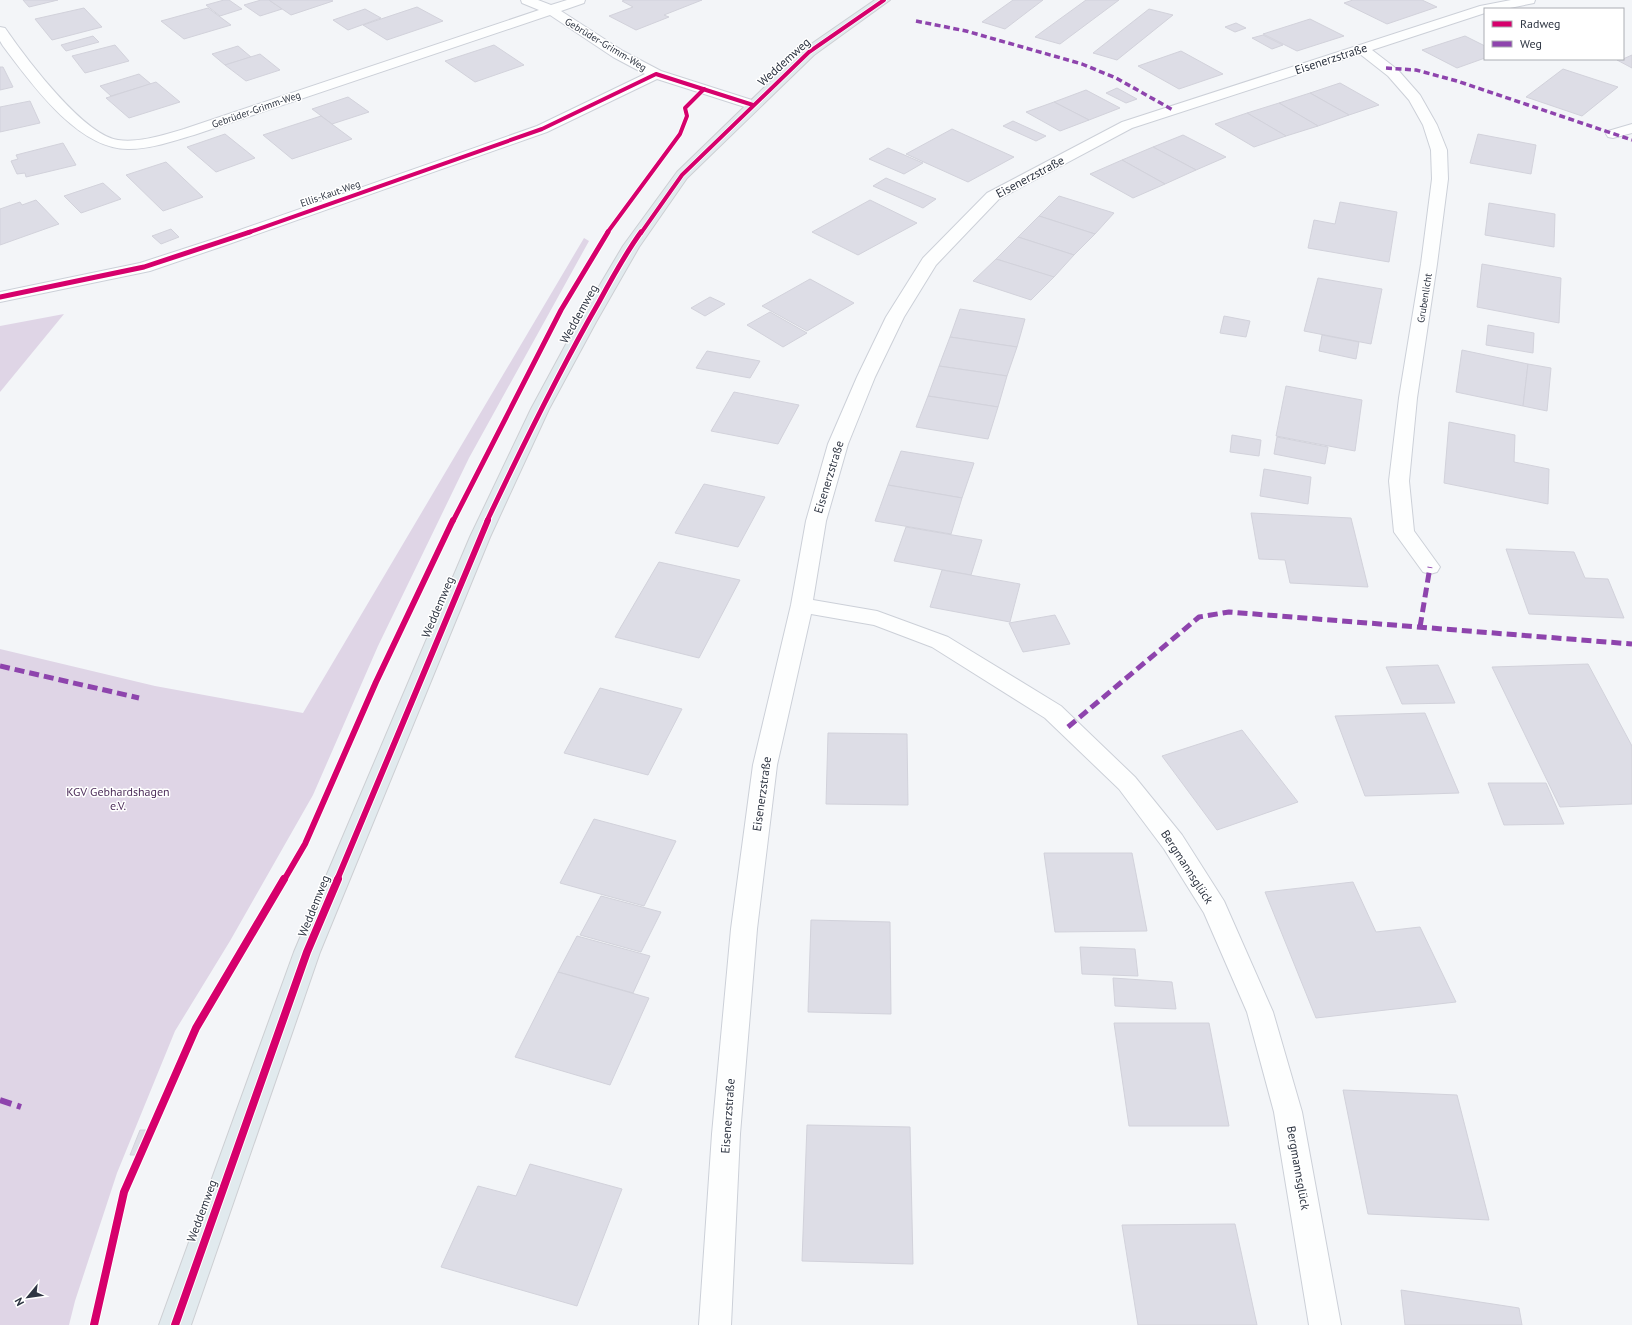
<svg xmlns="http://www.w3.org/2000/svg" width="1632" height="1325" viewBox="0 0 1632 1325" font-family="'PT Sans',sans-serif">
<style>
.green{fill:#dfd5e6}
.building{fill:#dddde6;stroke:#d2d2db}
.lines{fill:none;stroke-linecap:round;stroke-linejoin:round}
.minor-casing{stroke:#ccd0d8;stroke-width:2}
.major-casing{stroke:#cdcfd3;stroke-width:2}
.minor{fill:#fdfefe;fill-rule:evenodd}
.major{fill:#e1eaee;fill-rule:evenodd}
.quiet-far2{stroke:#8e44ad;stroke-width:3.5;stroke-dasharray:6 3.5;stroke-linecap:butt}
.quiet-far1{stroke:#8e44ad;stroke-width:5;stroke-dasharray:10 5;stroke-linecap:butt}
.quiet{stroke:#8e44ad;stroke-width:6;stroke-dasharray:12 6;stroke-linecap:butt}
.cycleway-far3-casing{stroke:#fff;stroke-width:5.5}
.cycleway-far2-casing{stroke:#fff;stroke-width:7}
.cycleway-far1-casing{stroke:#fff;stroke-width:8}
.cycleway-casing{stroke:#fff;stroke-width:10}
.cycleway-far3{stroke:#d6006c;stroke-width:4}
.cycleway-far2{stroke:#d6006c;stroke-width:5}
.cycleway-far1{stroke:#d6006c;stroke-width:6}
.cycleway{stroke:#d6006c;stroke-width:8}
.labels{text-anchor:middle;stroke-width:3;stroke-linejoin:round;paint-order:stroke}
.far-street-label{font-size:10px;fill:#2e3542;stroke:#fff}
.street-label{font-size:12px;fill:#2e3542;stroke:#fff}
.park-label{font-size:12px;fill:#4f305c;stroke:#fff}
</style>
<rect width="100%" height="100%" fill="#f3f5f8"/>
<g class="green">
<path d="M584,238l5,3 -120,217 -91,188 -65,149 -83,146 -55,90 -58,142 -42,128 -6,24h-69v-676l155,37 148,27z"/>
<path d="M64,314l-64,78v-66z"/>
</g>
<g class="building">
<path d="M23,0h35l-29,7z"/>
<path d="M224,0h5l13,9 -22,7 -14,-11z"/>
<path d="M261,0h8l13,9 -22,7 -16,-11z"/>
<path d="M269,0h62l2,1 -42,14z"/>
<path d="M625,0h77l-38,15 5,2 -33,13 -27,-14 24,-9 -11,-6z"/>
<path d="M1013,0h30l-38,29 -23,-7z"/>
<path d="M1086,0h33l-59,44 -25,-7z"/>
<path d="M1353,0h69l15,7 -50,17 -43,-21z"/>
<path d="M417,7l26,14 -56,19 -24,-15z"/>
<path d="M84,8l18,19 -50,13 -17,-21z"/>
<path d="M208,8l23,17 -47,14 -23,-18z"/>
<path d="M365,9l16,9 -33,12 -15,-10z"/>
<path d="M1149,9l24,6 -56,45 -24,-7z"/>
<path d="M1310,19l34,17 -47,15 -34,-17z"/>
<path d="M1236,23l10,5 -11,4 -10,-5z"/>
<path d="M1263,35l20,10 -11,4 -20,-11z"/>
<path d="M93,36l6,6 -33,9 -5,-6z"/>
<path d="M1465,36l20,10v12l-28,10 -35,-18z"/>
<path d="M115,45l14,16 -44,12 -13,-17z"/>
<path d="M494,45l30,20 -49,17 -30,-21z"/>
<path d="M238,46l13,11 -26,8 -13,-11z"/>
<path d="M1181,51l42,23 -44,15 -41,-23z"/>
<path d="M260,54l20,16 -34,11 -21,-16z"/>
<path d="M1632,55v13l-15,-8 6,-1z"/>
<path d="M0,67h3l10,20 -13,3z"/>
<path d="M1563,69l55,18 -36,29 -56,-19z"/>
<path d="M139,74l12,10 -40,12 -11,-10z"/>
<path d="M156,82l24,20 -51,16 -23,-20z"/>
<path d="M1340,83l39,22 -30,10 -39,-22z"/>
<path d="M1117,88l20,11 -11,4 -20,-10z"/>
<path d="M1086,90l34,18 -31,12 -35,-18z"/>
<path d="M1310,93l39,22 -31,11 -39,-23z"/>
<path d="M348,97l21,15 -37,12 -20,-15z"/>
<path d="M30,101l10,22 -40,9v-25z"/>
<path d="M1054,102l35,18 -29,11 -34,-19z"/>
<path d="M1279,103l39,23 -32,10 -39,-23z"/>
<path d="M1247,113l39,23 -32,11 -39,-23z"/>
<path d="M321,116l31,23 -60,20 -29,-24z"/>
<path d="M1013,121l33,15 -10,5 -33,-15z"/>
<path d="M952,129l62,28 -46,25 -62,-28z"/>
<path d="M225,134l30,24 -39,14 -29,-25z"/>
<path d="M1478,134l58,11 -5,29 -61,-11z"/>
<path d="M1183,135l43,22 -30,13 -43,-23z"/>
<path d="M63,143l13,22 -50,12 -1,-4 -8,1 -6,-13 7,-2 -2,-4z"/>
<path d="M1153,147l43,23 -31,14 -43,-24z"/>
<path d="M888,148l35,15 -19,11 -35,-15z"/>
<path d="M1122,160l43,24 -32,14 -43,-24z"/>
<path d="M166,162l37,35 -40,14 -37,-36z"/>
<path d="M886,178l50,21 -13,9 -50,-22z"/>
<path d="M103,183l18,16 -40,14 -17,-17z"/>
<path d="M1059,196l55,17 -19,21 -56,-18z"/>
<path d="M36,200l23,24 -59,21v-36l20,-7 2,3z"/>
<path d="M870,200l47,23 -59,32 -46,-23z"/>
<path d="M1340,202l57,10 -8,50 -81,-14 6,-28 21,4z"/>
<path d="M1489,203l66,11 -1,33 -69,-12z"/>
<path d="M1039,216l56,18 -21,21 -56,-18z"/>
<path d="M171,229l8,8 -18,7 -9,-8z"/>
<path d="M1018,237l56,18 -20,22 -58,-18z"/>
<path d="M996,259l58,18 -23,23 -58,-19z"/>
<path d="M1482,264l79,14 -2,45 -82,-16z"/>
<path d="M1318,278l64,11 -11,55 -67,-13z"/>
<path d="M810,279l44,24 -47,28 -45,-25z"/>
<path d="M710,297l15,7 -20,12 -14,-8z"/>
<path d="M960,309l65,10 -8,28 -67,-10z"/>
<path d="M770,312l37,21 -24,14 -36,-22z"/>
<path d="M1224,316l26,5 -4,16 -26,-4z"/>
<path d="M1488,325l46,8 -1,20 -47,-8z"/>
<path d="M1322,335l37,7 -3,17 -37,-8z"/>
<path d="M950,337l67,10 -10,29 -68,-10z"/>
<path d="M1462,350l66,14 -5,42 -67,-14z"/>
<path d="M707,351l53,10 -10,17 -54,-10z"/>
<path d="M1528,364l23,4 -4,43 -24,-5z"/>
<path d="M939,366l68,10 -9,31 -70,-11z"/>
<path d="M1286,386l76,14 -7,51 -79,-15z"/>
<path d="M734,392l65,13 -21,39 -67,-13z"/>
<path d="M928,396l70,11 -10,32 -72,-12z"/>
<path d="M1449,422l66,13 -1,27 35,7 -1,35 -104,-21z"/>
<path d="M1232,435l29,5 -2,16 -29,-4z"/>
<path d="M1277,437l51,10 -3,17 -51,-10z"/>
<path d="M901,451l73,12 -12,35 -74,-13z"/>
<path d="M1264,469l47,8 -3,27 -48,-8z"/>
<path d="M704,484l61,13 -27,50 -63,-14z"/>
<path d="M888,485l74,13 -11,36 -76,-13z"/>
<path d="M1251,513l100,5 17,69 -78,-4 -5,-23 -26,-1z"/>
<path d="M906,527l76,13 -11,35 -77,-14z"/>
<path d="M1506,549l68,3 11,26 23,1 16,39 -95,-4z"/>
<path d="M659,562l81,18 -41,78 -84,-21z"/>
<path d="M942,570l78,14 -10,38 -80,-15z"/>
<path d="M1055,615l15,29 -47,8 -14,-29z"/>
<path d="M1588,664l44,82v58l-72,3 -68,-140z"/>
<path d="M1438,665l17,38 -53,1 -16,-37z"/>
<path d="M600,688l82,21 -34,66 -84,-22z"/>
<path d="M1425,713l34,80 -94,3 -30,-80z"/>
<path d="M1242,730l56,72 -81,28 -55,-74z"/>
<path d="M828,733l79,1 1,71 -82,-1z"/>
<path d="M1488,783h58l18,41 -60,1z"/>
<path d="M594,819l82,22 -32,65 -84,-23z"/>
<path d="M1044,853h88l15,78 -92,1z"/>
<path d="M1353,882l23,50 44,-5 36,75 -140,16 -51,-126z"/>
<path d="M601,896l60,16 -20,40 -61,-17z"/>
<path d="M811,920l79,2 1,92 -83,-2z"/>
<path d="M577,936l73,20 -17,37 -75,-21z"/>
<path d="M1080,947l55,2 3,27 -56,-2z"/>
<path d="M558,972l91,26 -39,87 -95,-28z"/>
<path d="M1113,978l59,4 4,27 -61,-3z"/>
<path d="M1114,1023h95l20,103h-100z"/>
<path d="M1343,1090l114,5 32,125 -121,-6z"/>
<path d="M807,1125l103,2 3,137 -111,-3z"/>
<path d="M140,1130h10l-10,25h-10z"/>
<path d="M530,1164l92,25 -45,117 -136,-39 37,-81 38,10z"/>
<path d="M1235,1224l22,101h-119l-16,-100z"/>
<path d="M1401,1290l118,18 3,17h-117z"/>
</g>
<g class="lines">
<defs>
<g id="minor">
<path d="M521,0h17l13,5 16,-5h18l-1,3 -23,8 62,40 38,20 97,31 2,3 -2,3 -5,1 -5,-1 -91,-29 -110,53 -318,112 -79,27 -150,31v-10l140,-29 77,-25 320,-112 108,-52 -32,-17 -63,-42 -356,120c-21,6 -43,14 -65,14 -51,1 -98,-66 -126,-103l-3,-5v-14l5,1c20,29 78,107 113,112 22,3 45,-5 66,-11l355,-119 -17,-7z"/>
<path d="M1511,0h24l-1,3 -29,6h-20v4l-113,37 26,20 22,25 17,30 10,25 1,29 -11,85 -20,134 -8,83 5,50 26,36 -3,5 -7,2 -7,-2 -29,-40 -5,-51 10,-83 22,-134 11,-85 -1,-29 -8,-25 -14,-25 -21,-24 -28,-22 -228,74 -133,71 -63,66 -32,52 -29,60 -27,67 -22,77 -13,79 64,11 71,26 113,69 74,71 47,58 42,66 49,111 29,100 39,213h-32l-35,-213 -27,-100 -43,-99 -40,-64 -45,-60 -74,-71 -113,-71 -58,-22 -63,-11 -34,151 -20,164 -17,205 -9,191h-32l13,-191 19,-205 22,-164 38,-160 15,-84 22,-77 29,-67 29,-60 37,-59 64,-65 135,-71 358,-116z"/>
<path d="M1632,124v9l-19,5 -5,-1 -2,-3 2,-3z"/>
</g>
<path id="major" d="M875,0h15l-76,55 -127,123 -48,69 -43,75 -47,87 -59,128 -170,415 -129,373h-32l135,-373 176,-415 61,-128 47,-87 45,-76 54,-74 127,-123z"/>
</defs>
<use href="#minor" class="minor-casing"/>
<use href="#major" class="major-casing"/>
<use href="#minor" class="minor"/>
<use href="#major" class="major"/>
<g class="quiet-far2">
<path d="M916,21l50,10 116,33 34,14 57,32"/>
<path d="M1386,68l30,2 41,11 175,59"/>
</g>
<g class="quiet-far1">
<path d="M1420,627l10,-60"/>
<path d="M0,666l139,32"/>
<path d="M1068,727l131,-110 30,-5 403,32"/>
</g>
<path class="quiet" d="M0,1100l21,7"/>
<defs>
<g id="cycleway-far3">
<path d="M247,233l295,-104 114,-55 97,31"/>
<path d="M607,233l73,-99 7,-18 -2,-8 19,-19"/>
<path d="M641,233l41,-58 127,-123 75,-52"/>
</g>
<g id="cycleway-far2">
<path d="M0,297l144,-30 106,-35"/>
<path d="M453,521l108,-211 47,-78"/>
<path d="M487,521c35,-74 71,-148 112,-219 13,-24 26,-48 42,-70"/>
</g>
<g id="cycleway-far1">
<path d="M284,880l21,-36 71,-162 77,-162"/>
<path d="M337,880l151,-360"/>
</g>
<g id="cycleway">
<path d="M94,1325l30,-133 72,-164 88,-149"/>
<path d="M175,1325l132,-373 31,-73"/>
</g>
</defs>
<use href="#cycleway-far3" class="cycleway-far3-casing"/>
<use href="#cycleway-far2" class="cycleway-far2-casing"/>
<use href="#cycleway-far1" class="cycleway-far1-casing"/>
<use href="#cycleway" class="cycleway-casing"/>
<use href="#cycleway-far3" class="cycleway-far3"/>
<use href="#cycleway-far2" class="cycleway-far2"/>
<use href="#cycleway-far1" class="cycleway-far1"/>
<use href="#cycleway" class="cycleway"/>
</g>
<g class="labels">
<g class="far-street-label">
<text transform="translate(606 44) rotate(31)" y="4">Gebrüder-Grimm-Weg</text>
<text transform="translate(256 109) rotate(-19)" y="4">Gebrüder-Grimm-Weg</text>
<text transform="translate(330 193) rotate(-19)" y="4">Ellis-Kaut-Weg</text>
<text transform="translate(1424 298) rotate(-81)" y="4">Grubenlicht</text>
</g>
<g class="street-label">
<text transform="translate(1331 59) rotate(-18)" y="4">Eisenerzstraße</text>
<text transform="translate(784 62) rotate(-42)" y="4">Weddemweg</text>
<text transform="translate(1030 177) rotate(-28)" y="4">Eisenerzstraße</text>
<text transform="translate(579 314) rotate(-61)" y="4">Weddemweg</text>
<text transform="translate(829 477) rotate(-73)" y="4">Eisenerzstraße</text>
<text transform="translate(438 607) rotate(-67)" y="4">Weddemweg</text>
<text transform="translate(762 794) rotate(-82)" y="4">Eisenerzstraße</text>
<text transform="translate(1187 867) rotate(57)" y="4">Bergmannsglück</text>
<text transform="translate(314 906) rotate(-68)" y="4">Weddemweg</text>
<text transform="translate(728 1116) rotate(-86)" y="4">Eisenerzstraße</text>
<text transform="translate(1298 1168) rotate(80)" y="4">Bergmannsglück</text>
<text transform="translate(202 1211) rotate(-70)" y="4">Weddemweg</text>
</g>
<g class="park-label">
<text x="118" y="796">KGV Gebhardshagen<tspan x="118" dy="14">e.V.</tspan></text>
</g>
</g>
<rect x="1484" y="8" width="140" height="52" fill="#ffffff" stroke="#abaeb3"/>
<rect x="1492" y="21" width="20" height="6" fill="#d6006c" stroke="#abaeb3"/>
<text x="1520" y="28" font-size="12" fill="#2e3542">Radweg</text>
<rect x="1492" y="41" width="20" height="6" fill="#8e44ad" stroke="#abaeb3"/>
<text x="1520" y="48" font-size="12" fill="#2e3542">Weg</text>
<g transform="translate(28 1297) rotate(241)" stroke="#ffffff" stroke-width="3" paint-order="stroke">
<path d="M0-3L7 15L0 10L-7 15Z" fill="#2e3542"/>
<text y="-6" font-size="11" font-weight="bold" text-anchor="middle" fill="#2e3542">N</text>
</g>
</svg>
